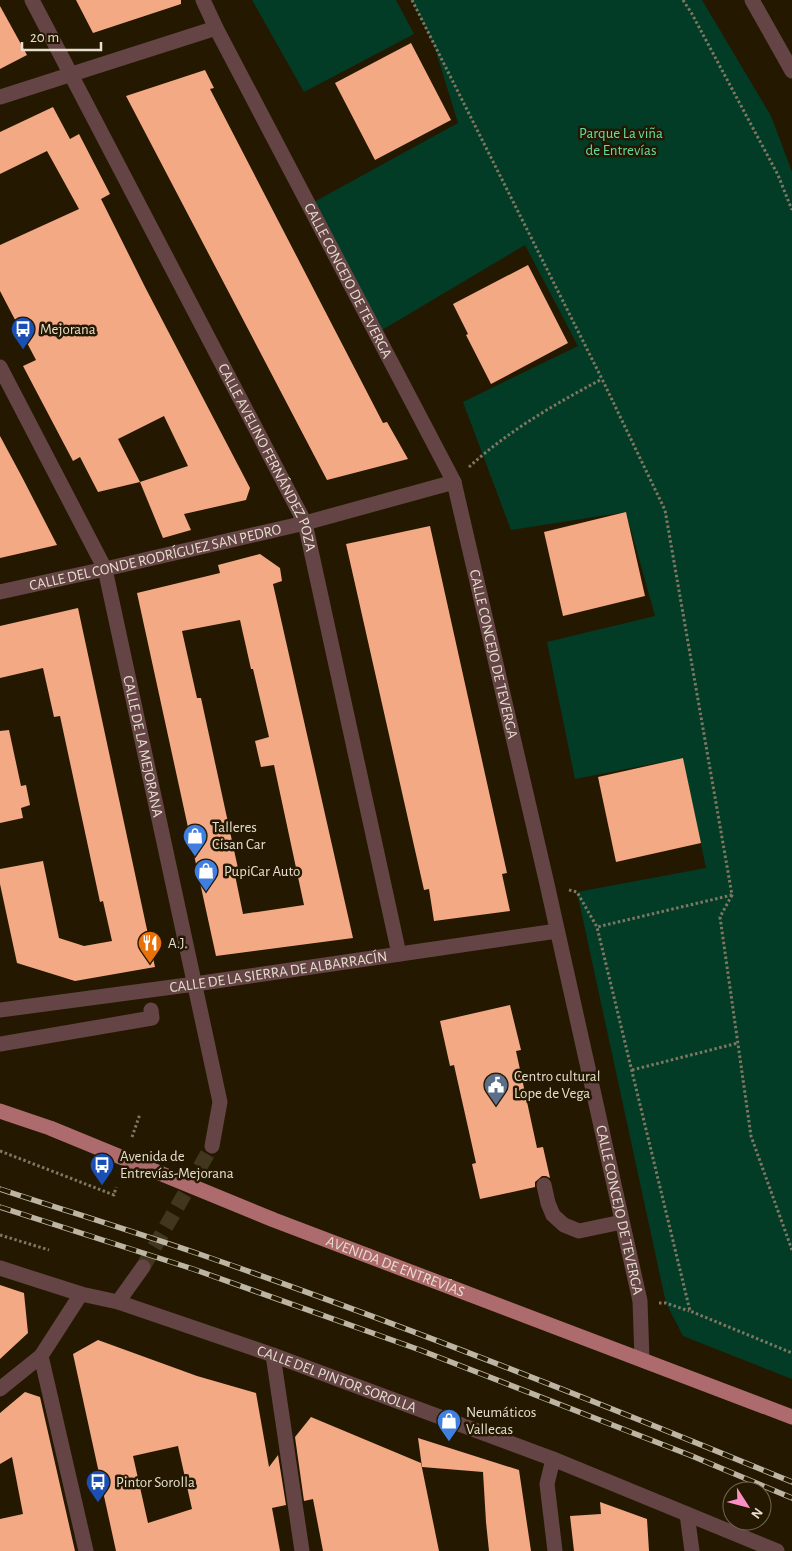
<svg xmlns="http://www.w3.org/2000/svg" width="792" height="1551" viewBox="0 0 792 1551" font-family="'Alegreya Sans',sans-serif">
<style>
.green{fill:#023c26}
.building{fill:#f4a985;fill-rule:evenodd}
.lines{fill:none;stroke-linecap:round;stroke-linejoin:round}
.minor-tunnel{stroke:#41371f;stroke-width:15;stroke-dasharray:15 8;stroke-linecap:butt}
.path{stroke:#807662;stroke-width:3;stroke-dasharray:2.5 2.5;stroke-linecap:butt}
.minor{stroke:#654445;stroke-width:15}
.major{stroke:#ae6b6e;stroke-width:15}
.rail-casing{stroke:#bdb5a3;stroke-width:5.5}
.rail{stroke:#241900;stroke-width:4;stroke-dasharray:11;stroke-linecap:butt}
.labels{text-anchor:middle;stroke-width:5;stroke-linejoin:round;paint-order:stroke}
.park-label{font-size:15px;fill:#65daa5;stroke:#241900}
.street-label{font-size:15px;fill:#e6dece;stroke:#241900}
.poi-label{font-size:15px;fill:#e6dece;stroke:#241900;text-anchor:start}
</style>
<rect width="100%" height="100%" fill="#241900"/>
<g class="green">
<path d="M252,0h144l18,34 -110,58z"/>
<path d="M412,0h290l69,116 21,56v1207l-109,-43 -17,-33 -89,-411 129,-24 -23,-110 -108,21 -28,-137 108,-26 -29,-104 -115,18 -48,-128 115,-56 -53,-101 -148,88 -63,-131 144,-79 -24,-78z"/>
</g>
<g class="building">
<path d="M76,0h105v4l-88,29z"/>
<path d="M0,6l27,49 -27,14z"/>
<path d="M411,43l40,77 -76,40 -40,-77z"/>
<path d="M205,70l9,18 -4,1 173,334 4,-1 21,37 -81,21 -201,-384z"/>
<path d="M53,107l17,32 9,-5 31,60 -9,5 44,88 105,201 -4,12 -62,14 7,16 -28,8 -23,-56 -42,10 -18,-35 -7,4 -50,-95 13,-6 -36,-69v-46l79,-36 -32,-58 -47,23v-42zM164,416l24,50 -48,16 -22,-43z"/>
<path d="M528,265l40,78 -77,41 -25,-49 2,-1 -15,-30z"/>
<path d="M0,436l22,41 35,68 -57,13z"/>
<path d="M626,512l19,84 -82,20 -19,-84z"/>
<path d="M430,526l77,347 -5,1 8,37 -76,10 -5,-32 -5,1 -78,-346z"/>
<path d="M260,554l20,14 2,13 -9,3 80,354 -137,18 -79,-363 83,-20 -2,-8zM240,620l11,49h2l16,68 -14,4 6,26 13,-2 30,140 -61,9 -8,-39 4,-2 -38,-175h-4l-15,-67z"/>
<path d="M78,608l77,359 -80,14 -58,-18 -17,-79v-15l43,-8 16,77 25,8 28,-5 -9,-40 -3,1 -40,-186 -6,1 -11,-49 -43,10v-52z"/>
<path d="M9,730l12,56 5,-1 4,20 -9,3 2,10 -23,5v-92z"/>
<path d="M683,758l18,85 -85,19 -18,-85z"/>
<path d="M510,1005l11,45 -5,1 21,97 6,-1 7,31 -4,-2h-4l-7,6v5l-55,12 -8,-35 4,-1 -22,-98 -4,1 -10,-45z"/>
<path d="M0,1285l24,8 4,40 -28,26z"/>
<path d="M98,1340l99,36 59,17 13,74 9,-12 8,50 -14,3 8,43h-164l-43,-197zM178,1446l14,63 -44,14 -15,-67z"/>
<path d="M25,1392l15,5 35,154h-75v-32l23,-5 -11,-57 -12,7v-51z"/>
<path d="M311,1417l110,46 18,88h-116l-10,-52 -9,2 -9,-64z"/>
<path d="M418,1438l101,32 12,81h-42l-3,-29 -3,-50 -61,-5z"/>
<path d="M600,1502l47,17 2,32h-75l-4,-35 31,-2z"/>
</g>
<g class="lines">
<path class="minor-tunnel" d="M143,1267l69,-121"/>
<g class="path">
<path d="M412,0l190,379 63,131 67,385 -135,32"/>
<path d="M683,0l9,14 86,161 14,35"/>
<path d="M469,467c39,-36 86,-63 133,-88"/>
<path d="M569,890l8,2 20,35 93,384 102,42"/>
<path d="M732,895l-12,22 31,219 41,114"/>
<path d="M632,1070l106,-27"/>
<path d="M132,1137l8,-23"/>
<path d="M0,1151l114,44 2,-8"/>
<path d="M0,1235l49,15"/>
<path d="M659,1303h7l23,8"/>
</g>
<g class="minor">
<path id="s1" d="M32,0l273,523 94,431"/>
<path id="s2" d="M203,0l13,28 238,454 93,402 93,417 2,58"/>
<path d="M752,0l40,71"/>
<path d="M0,97l216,-69"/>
<path id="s3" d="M0,367l105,202 115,533 -8,44"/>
<path id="s4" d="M0,592l105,-23 200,-46 149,-41"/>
<path id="s5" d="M0,1010l195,-26 362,-53"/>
<path d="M0,1044l152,-26 -1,-8"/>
<path d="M544,1185l4,18 5,12 11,10 15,6 43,-9"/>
<path id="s6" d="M0,1268l81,26 37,8 155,53 280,104 224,92"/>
<path d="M118,1302l25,-35"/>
<path d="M273,1355l29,196"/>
<path d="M41,1356l45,195"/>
<path d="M0,1389l41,-33 40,-62"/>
<path d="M553,1459l-6,25 8,67"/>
<path d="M687,1514l5,37"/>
</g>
<path class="major" id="s7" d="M0,1111l50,17 224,92 518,197"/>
<defs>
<g id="rail">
<path d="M0,1189c67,22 135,43 202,66 199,69 395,147 590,227"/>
<path d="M0,1207l193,62 227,81 272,106 100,42"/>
</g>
</defs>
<use href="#rail" class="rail-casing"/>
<use href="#rail" class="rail"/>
</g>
<defs>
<symbol id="bus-pin" viewBox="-11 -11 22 30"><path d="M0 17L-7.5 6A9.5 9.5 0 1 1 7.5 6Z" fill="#1a4fb4" stroke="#241900"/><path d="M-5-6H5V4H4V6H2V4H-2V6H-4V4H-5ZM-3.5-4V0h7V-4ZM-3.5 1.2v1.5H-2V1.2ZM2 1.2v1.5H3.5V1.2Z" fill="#fff"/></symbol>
<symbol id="shop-pin" viewBox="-11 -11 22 30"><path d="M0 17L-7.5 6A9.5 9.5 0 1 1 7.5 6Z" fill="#3f7fe0" stroke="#241900"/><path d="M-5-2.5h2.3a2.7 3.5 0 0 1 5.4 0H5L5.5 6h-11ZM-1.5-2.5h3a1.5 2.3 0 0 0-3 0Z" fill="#fff"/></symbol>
<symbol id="restaurant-pin" viewBox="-11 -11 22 30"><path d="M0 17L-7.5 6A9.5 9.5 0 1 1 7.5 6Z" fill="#e8710a" stroke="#241900"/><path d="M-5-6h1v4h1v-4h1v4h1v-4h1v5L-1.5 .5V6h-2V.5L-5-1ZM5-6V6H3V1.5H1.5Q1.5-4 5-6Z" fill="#fff"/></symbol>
<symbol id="civic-pin" viewBox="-11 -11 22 30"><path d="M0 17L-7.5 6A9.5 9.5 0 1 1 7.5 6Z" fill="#5c6f8a" stroke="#241900"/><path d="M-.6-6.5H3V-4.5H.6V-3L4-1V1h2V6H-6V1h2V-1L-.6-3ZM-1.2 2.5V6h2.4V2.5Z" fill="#fff"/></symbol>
</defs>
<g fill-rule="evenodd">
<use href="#bus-pin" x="9" y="315" width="28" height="38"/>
<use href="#shop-pin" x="181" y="822" width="28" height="38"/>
<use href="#shop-pin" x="192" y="857" width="28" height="38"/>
<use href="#restaurant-pin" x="136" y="929" width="28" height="38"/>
<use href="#civic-pin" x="482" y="1071" width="28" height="38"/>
<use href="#bus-pin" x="88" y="1151" width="28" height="38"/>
<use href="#shop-pin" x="435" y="1407" width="28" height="38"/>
<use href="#bus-pin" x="84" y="1468" width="28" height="38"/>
</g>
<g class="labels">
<g class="park-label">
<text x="621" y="138">Parque La viña<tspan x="621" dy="17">de Entrevías</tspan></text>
</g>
<g class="street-label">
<text dy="5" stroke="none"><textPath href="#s2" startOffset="316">CALLE CONCEJO DE TEVERGA</textPath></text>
<text dy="5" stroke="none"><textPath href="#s1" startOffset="515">CALLE AVELINO FERNÁNDEZ POZA</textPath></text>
<text dy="5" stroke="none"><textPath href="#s4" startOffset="159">CALLE DEL CONDE RODRÍGUEZ SAN PEDRO</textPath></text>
<text dy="5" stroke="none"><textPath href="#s2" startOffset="720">CALLE CONCEJO DE TEVERGA</textPath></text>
<text dy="5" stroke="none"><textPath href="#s3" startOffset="409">CALLE DE LA MEJORANA</textPath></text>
<text dy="5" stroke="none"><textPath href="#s5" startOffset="281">CALLE DE LA SIERRA DE ALBARRACÍN</textPath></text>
<text dy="5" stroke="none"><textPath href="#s2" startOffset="1290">CALLE CONCEJO DE TEVERGA</textPath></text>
<text dy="5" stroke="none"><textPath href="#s7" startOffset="425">AVENIDA DE ENTREVÍAS</textPath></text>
<text dy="5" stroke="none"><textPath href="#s6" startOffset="355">CALLE DEL PINTOR SOROLLA</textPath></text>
</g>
<g class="poi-label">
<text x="40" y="334">Mejorana</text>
<text x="212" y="832">Talleres<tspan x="212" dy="17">Cisan Car</tspan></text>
<text x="224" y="876">PupiCar Auto</text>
<text x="168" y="948">A.J.</text>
<text x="514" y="1081">Centro cultural<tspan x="514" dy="17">Lope de Vega</tspan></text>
<text x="120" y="1161">Avenida de<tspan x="120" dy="17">Entrevías-Mejorana</tspan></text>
<text x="466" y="1417">Neumáticos<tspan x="466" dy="17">Vallecas</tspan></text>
<text x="116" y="1487">Pintor Sorolla</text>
</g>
</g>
<g transform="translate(747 1506) rotate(126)"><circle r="24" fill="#241900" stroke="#726852"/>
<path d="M0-4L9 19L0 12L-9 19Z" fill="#fb8fc5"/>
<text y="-8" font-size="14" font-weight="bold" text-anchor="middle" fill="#e6dece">N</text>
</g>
<path d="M22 42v8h79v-8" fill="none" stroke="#e6dece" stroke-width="2.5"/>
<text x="30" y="42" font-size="15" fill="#e6dece" stroke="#241900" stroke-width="4" paint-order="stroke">20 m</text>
</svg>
